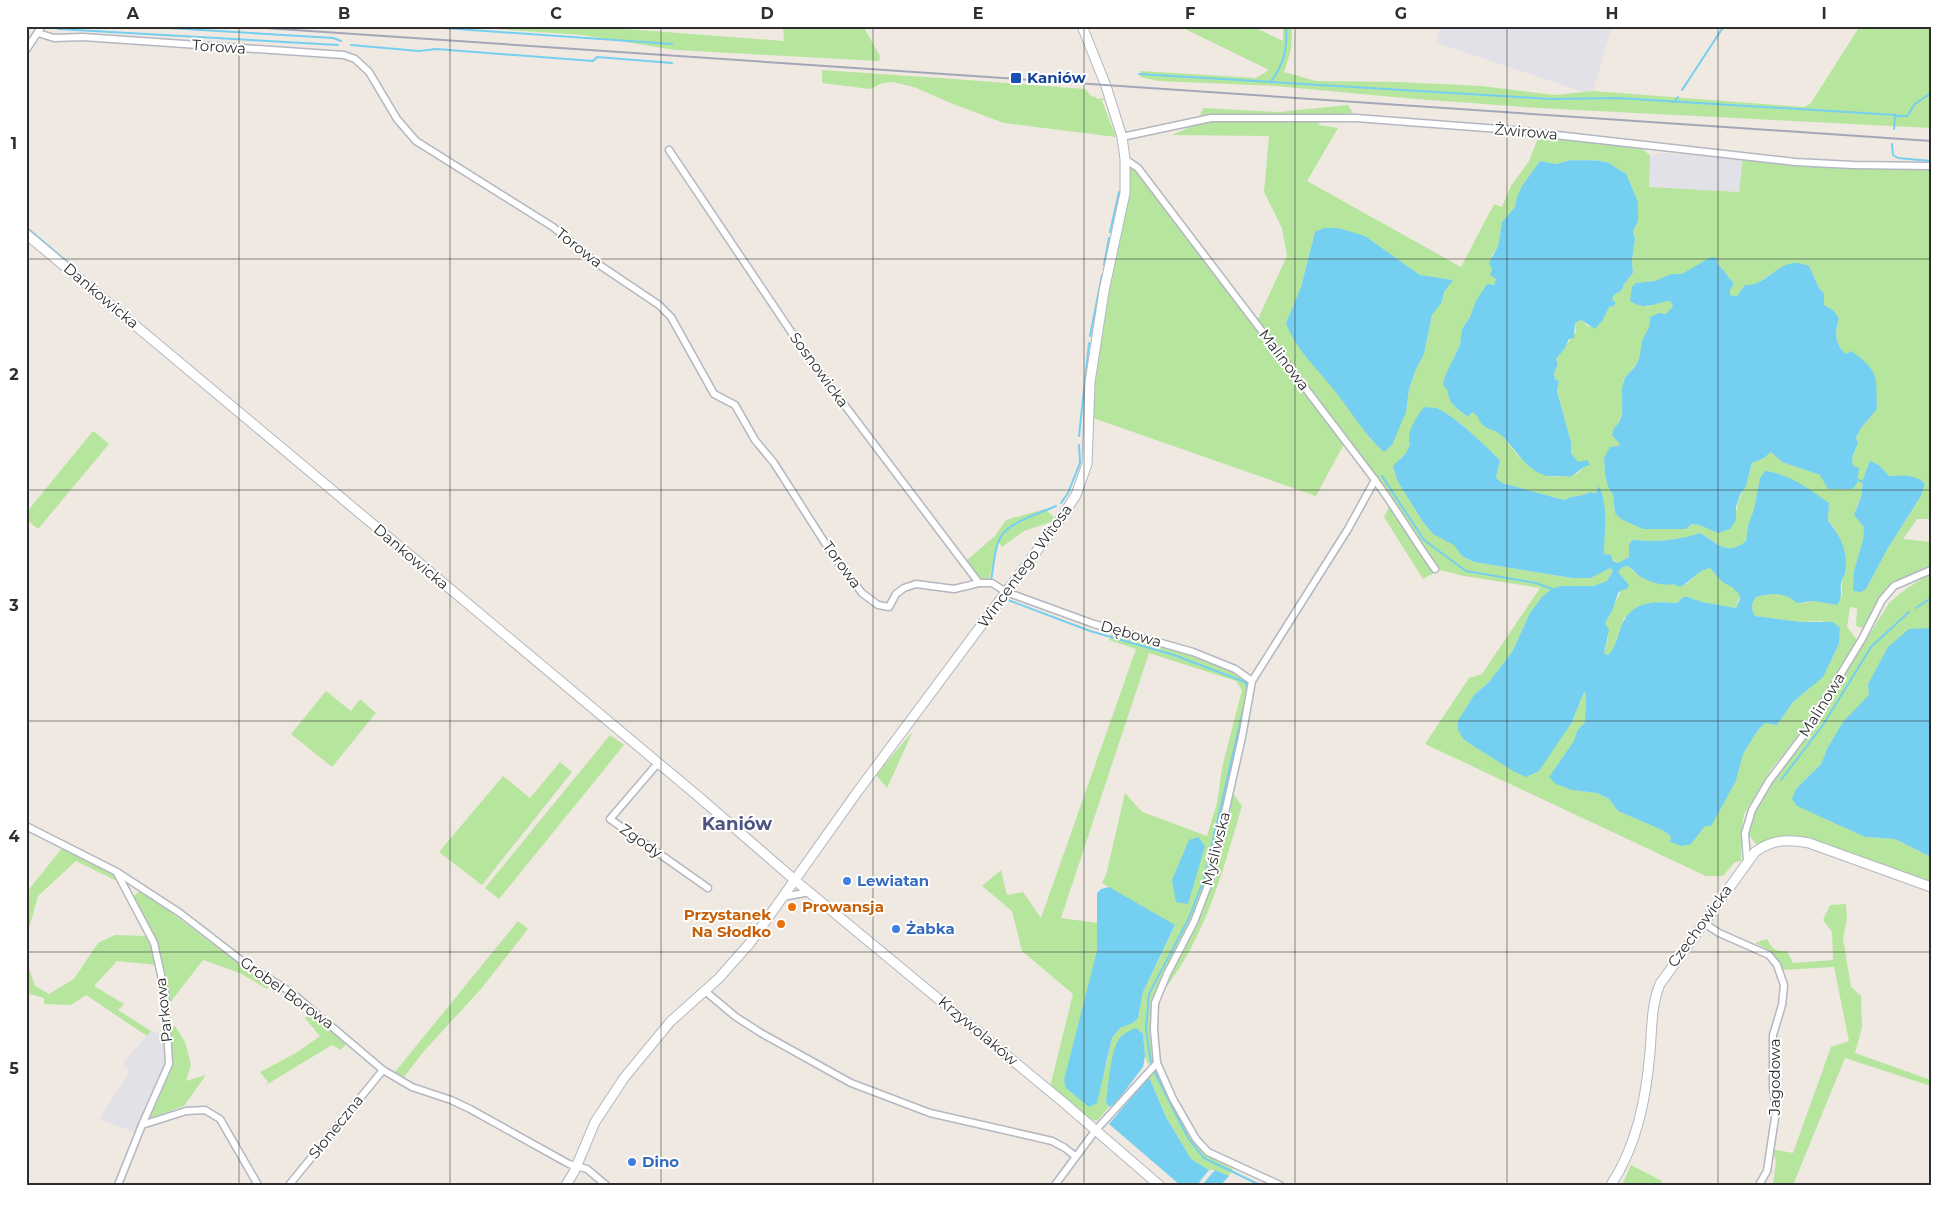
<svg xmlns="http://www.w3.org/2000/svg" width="1957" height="1211" viewBox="0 0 1957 1211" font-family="Montserrat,sans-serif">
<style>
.industrial{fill:#e3e1e8}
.green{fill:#b6e59e;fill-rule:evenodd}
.water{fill:#75cff0;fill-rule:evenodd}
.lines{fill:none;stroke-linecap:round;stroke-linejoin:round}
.stream{stroke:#75cff0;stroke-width:2}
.street-casing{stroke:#b4b7c1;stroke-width:9}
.secondary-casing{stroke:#b4b7c1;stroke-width:11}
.street{stroke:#fff;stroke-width:6}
.secondary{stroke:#fff;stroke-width:9}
.rail{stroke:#a3a6b8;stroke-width:2}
.grid{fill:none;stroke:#2e2e2e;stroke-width:1;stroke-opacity:0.55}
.transit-dot{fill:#1a4fb4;stroke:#fff;stroke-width:2}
.shop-dot{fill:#3f7fe0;stroke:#fff;stroke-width:2}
.food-dot{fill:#e8710a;stroke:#fff;stroke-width:2}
.labels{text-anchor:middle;stroke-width:4;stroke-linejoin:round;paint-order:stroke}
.street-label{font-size:15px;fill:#2e2e2e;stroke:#fff}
.transit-label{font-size:15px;font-weight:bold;fill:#164399;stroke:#fff;text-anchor:start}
.shop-label{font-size:15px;font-weight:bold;fill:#366cbe;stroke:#fff;text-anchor:start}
.food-label{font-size:15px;font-weight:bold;fill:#c56008;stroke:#fff;text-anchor:start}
.quarter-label{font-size:18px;font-weight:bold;fill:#4d5680;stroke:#fff}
.neatline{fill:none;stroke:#2e2e2e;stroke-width:2}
.grid-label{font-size:16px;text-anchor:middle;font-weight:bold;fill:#2e2e2e}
</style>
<rect width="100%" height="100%" fill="#efe9e1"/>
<g class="industrial">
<path d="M1440,26h172l-19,65 -10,1 -147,-49z"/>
<path d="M1658,153l85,5 -3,34 -92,-5 2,-32h6z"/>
<path d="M151,1031l15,5 1,27 -30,70 -38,-14 31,-47 -8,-8z"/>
</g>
<g class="green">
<path d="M451,26h136l197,15 -1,-15h80l17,30 -1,5 -204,-11 -93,-15z"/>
<path d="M1179,26h73l31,15v-15h9l-1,24 -7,22 32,9 83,1 82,4 74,9 38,-4 211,16 7,-4 49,-77h71v102l-393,-20 -122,-9 -141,-13 -117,-5 -18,-4 1,-6 115,7 13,-8z"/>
<path d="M822,70l132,9 131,10 7,8 1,-1 5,3 7,-1 -3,3 14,36 -112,-14 -51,-19 -39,-17 -21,-5 -11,1 -12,6 -48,-6z"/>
<path d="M1348,105l5,8 -26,2 -9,10 20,3 -31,53 154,86 33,-63 8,3 9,-21 18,-25 10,-25 103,13 8,6 -1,32 90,5 4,-34 50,7 60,3 78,2v349h-14l-14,20 28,3v25l-15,8 -24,9 -28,44 -8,-2 1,-18 -7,-1 -3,20 10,13 -58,94 -29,37 -26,43 -3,20v27l-6,1 -12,14h-17l-281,-132 44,-66 13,-4 58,-86 -76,-12 -24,-6 -17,9 -39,-62 8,-16 -135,-180 30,-65 -5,-28 -18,-36 5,-56 -97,-1 25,-11 6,-16 76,4zM1571,160c11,1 27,-1 38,3 6,3 10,8 17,10l12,29v19l-5,10 2,8 -3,21 1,13 -9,11 -2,6 -8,5 -2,5 4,2 -2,4 -5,1 -6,13 -14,7 -8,-7 -6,3 1,9 -20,27 2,5 -4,9 1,6 4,2 -2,10 14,51v11l7,10 7,3 -8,8 -25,3 -33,-20 -19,-24c-15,-3 -15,-14 -28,-21l-4,5c-7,-5 -15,-10 -18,-18 -3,-6 -1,-9 -6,-14l1,-9 15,-31 2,-16 8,-12 6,-16 18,-16 3,-6 -5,-10v-14l6,-9 4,-24 13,-15 7,-21 18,-25 16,3zM1315,232l50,4 55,39 32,5 -8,12 -2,10 -10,13 -8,39 -8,15 -7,20 -3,23 -33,30 -87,-119 15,-36zM1717,264c8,6 10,13 17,19l-4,7v5l7,1 8,-11 8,1 28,-19 33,9 5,12 5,5v12l9,5 6,8c-4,13 -5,26 7,36l31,55 -16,19 -5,11 2,4 -6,15 1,8 -33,9 -38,-13 -11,-10 -7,6 -12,5c-3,22 -17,35 -16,57l-18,13 -19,-8 -8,-1 -6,5h-42l-28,-16 -2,-18 -5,-8 -3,-12 -1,-17 15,-12v-23l4,-17v-25l14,-18 4,-11 1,-9 9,-18 19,-14 3,-5 -3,-5 -15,2 -8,4 -11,-24 19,-2 16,-7h11l15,-8zM1438,408l9,8 12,6 41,38 -4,18 6,5 62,17c9,-5 17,-3 26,-8l7,1 2,-6 5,67 14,9 11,-6v-12l3,-5c24,2 45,1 68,-7 19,10 27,24 46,8l2,-16 6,-16 6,-31 69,25 -1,18 7,7 10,43 -3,10v14l-5,10 -23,-4 -10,2 -21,-8 -16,-1 -11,3c-5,7 -5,12 -1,19l46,6 20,-1 19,7 -1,16 -5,11 -24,33 -17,14 -16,23 -12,-2 -7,7 -15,24 -7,27 -8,14 -37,49 -21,-3 1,-5 -9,-6 -44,-19 -9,-12 -12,-6 -25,-3 -23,-13 26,-36 2,-10 8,-9 1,-28 -2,-2 -12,30 -16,22 -81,3 -11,-7 10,-45 15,-13 23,-30 18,-39 12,-16 19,-11h32l14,-5 6,-10 -3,-3 -19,10h-20l-97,-16 -12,-6 -7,-11 -22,-11 -10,-12 -25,-40 2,-24 6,-5zM1870,462l9,3 10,11c14,-1 25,0 36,8l-4,12 -33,52 -22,41 -12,-18 9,-32 1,-12 -5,-7 -3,-12 5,-11 2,-18z"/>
<path d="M1129,168l6,1 210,273 -29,54 -223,-78c1,-39 7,-79 14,-118 8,-44 23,-86 22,-132z"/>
<path d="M93,431l16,13 -71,85 -12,-10v-6z"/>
<path d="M1045,509l12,11 -33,11 -22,16 -4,-6 -9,39 -10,-2 -12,-18 28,-24 11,-16z"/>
<path d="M1626,566c6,1 7,7 13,9 14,6 33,9 48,9l15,-15 8,-1 12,14 11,5 7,7 -4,14 -34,-6 -14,-5h-5l-6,6 -18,-1 -35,16 -11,32 -4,5 -5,-2 4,-15 -3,-15c7,-14 15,-28 20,-42l-7,-9 2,-4z"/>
<path d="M1931,574v124l-104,51 -6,15 -25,25 40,34 29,14 30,2 36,18v26l-141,-45h-20l-13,7 -10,-12 7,-22 16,-29 35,-46 84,-133 18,-15z"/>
<path d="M1112,632c24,7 123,31 135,49 1,2 1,5 2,7l-16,85v20l9,13c-20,68 -39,142 -89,197l1,57 -6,4 -3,-8 -2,-22 -25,6 -7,27 -5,35 3,5 -12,14 -10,-3 -37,-31 23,-93 -51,-43 -10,-40 -30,-25 19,-16 6,25 16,-3 18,26 95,-269 -27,-9zM1149,653l87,28 6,9 -20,78 -5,35 -10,33 -65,-24 -17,-19 -19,82 -4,8 73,43 -32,66 -5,26 -5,5 -13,5 -8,10 -7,33 -8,-120 1,-28 -37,-5z"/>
<path d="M326,691l25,20 9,-12 16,14 -44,54 -41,-33z"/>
<path d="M913,731l-26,57 -11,-13z"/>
<path d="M610,735l14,10 -125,154 -14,-11z"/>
<path d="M560,762l12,10 -90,113 -43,-33 64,-76 27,22z"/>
<path d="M63,847l52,28v5l-39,-19 -38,35 -12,43v-46z"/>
<path d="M140,890c44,31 85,65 130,95l-3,4 -27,-16 -37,-13 -34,44 -12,-61 -24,-46z"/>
<path d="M1846,904l1,15 -4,20 8,48 10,9 1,31 -7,26 76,27v6l-86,-28 -52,127h-20l3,-24 -4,-12 21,4 38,-106 18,-6 -15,-74 -53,3c-4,-15 -13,-21 -26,-27l12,-4c5,10 9,13 20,12l6,12 40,-3 -1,-28 -9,-12 7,-15z"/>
<path d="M518,921l10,8 -47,60 -57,62 -20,26 -9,-5z"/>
<path d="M115,935l33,1 4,8 5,21 -40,-4 -23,25 30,18 -6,6 33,21 -4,5 -61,-41 -15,10 -27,-1v-6l-18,-5v-34l9,27 14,8 25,-15 24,-36z"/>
<path d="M311,1013l35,31 -5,6 -9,-5 -66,40 2,-3 -8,-10 36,-19 24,-17 -15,-18z"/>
<path d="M175,1026l10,16 6,23 -5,16 20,-6 -22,31 -34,12 23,-53 -2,-36z"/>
<path d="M1157,1070l50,85 26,14 -4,7 -14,-6h-6l-18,-11 -25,-42 -17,-40z"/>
<path d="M1631,1165l31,16 -2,4h-38z"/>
</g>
<g class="water">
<path d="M1571,160c11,1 27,-1 38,3 6,3 10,8 17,10l12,29v19l-5,10 2,8 -3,21 1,13 -9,11 -2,6 -8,5 -2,5 4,2 -2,4 -5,1 -6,13 -8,9 -14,-9 -6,3 -1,15 -5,1 -4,9 -9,11 2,5 -4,9 1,6 4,2 -2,10 14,51v11l7,9 9,-2 3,5c-8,1 -13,9 -21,12 -9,-3 -20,2 -30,-4 -17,-9 -24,-25 -38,-38 -4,-4 -11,-5 -17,-9 -6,-5 -4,-9 -12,-14l-4,5c-6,-5 -15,-10 -18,-17 -3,-7 -1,-10 -7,-15l2,-9 15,-31 2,-16 8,-12 6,-16 11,-17 7,1 2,-6 -6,-4 2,-6 -3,-6 9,-17 4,-24 13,-15 2,-10 5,-11 18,-25 16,3z"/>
<path d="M1324,228h14l27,8 55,39 33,5 -9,12 -2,10 -10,13 -8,39 -8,15 -7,20 -3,23 -14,33 -8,7c-18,-16 -31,-37 -46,-57 -17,-23 -42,-44 -52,-72l15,-36 14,-55z"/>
<path d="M1711,257l6,1v6c8,6 10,13 17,19l-4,7v5l7,1 8,-11c19,2 32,-23 52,-22 4,0 8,2 12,3l10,22 5,5v12l9,5 6,8c-4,13 -5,26 7,36l5,-3c29,20 25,26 26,58l-16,19 -5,10 2,5 -6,15 1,8 6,2 -2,15 -4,6h-25l-8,-14 -38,-13 -11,-10 -7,6 -12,5 -6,23 -6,9 -4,12v13l-6,9 -12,4 -19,-8 -8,-1 -5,5h-43l-22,-10 -6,-6 -2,-18 -5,-8 -3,-12 -1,-17 6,-11 9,-1v-3l-7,-8 2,-7c14,-12 5,-29 9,-44 1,-8 9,-13 13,-19 5,-8 4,-15 6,-23 3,-10 9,-12 8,-25l9,-4 7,1 7,-8 -3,-5c-16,2 -26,10 -40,0l2,-14 4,-4 19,-2 16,-7h11z"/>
<path d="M1424,407c5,1 11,0 15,2 23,13 42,33 61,51l-4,18 6,5 62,17c9,-5 17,-3 26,-8l6,1 3,-7c10,22 5,45 5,68l7,1 2,6 5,2 11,-6v-12l3,-5c25,2 43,1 68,-7 18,10 27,24 46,8l2,-16 6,-16 6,-31 5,-7c25,3 44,18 64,32l-1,18c12,13 21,33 17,51 0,3 -3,7 -4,11 -1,9 2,14 -4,22l-23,-4 -17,2c-11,-11 -27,-10 -41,-6 -5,7 -5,12 -1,19l46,6h32l7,6 -1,16 -16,33 -30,25 -16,23 -12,-2 -7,7 -15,24 -7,27 -25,45h-6l-14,18 -9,2 -12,-4 1,-6 -9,-6 -44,-19 -9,-12 -12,-6 -25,-3 -16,-6 -7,-7 25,-36 3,-10 8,-9 1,-28 -2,-2 -12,30 -33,49 -13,6 -13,-6 -49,-31 -6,-10v-9l16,-26 15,-13 23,-30 18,-39 12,-16 10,-8 9,-3h32l14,-5 6,-10 -3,-3 -19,10h-19l-98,-16 -12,-6 -8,-11 -21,-11 -10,-12 -25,-40 -5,-16 13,-13 4,-8c-4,-14 6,-27 14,-38zM1626,566c6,1 8,6 12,9 8,6 26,12 35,9l7,3c11,-5 17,-17 30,-19l12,14 10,5 7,7 1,5 -4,9 -34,-6 -14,-5h-5l-6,6c-27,-2 -48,-1 -57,27 -3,9 -5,18 -12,25l-4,-2 5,-23 -4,-7 8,-14 5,-16 4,-3 5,-1 2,-4 -11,-13 3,-4z"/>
<path d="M1870,461l9,4 10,11c12,-1 28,-2 36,8l-4,12 -33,52 -22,41 -5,3 -8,-1 1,-20 9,-32 1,-12 -10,-12 7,-18 2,-18z"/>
<path d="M1931,628v229l-36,-18 -30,-2 -68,-31 -5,-7 4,-10 25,-25 6,-15 16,-27 26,-27 -1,-11 20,-37 21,-18z"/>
<path d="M1198,837l7,9 -17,58 -12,-2 -4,-22 17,-40z"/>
<path d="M1109,887l66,38 -32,67 -5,26 -5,5 -13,5 -8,10 -15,65 -8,4 -23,-19 -2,-8 33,-129v-58l4,-4z"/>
<path d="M1136,1028l7,6 2,22 -2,11 -28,37 -6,3 -3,-5c2,-14 5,-53 13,-63 5,-6 10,-8 17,-11z"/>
<path d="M1149,1077l17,40 25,42 18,11 -12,15h-17l-71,-61z"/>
<path d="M1215,1170l14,6 -8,9h-19z"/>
</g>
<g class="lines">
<g class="stream">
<path d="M134,26l199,12 8,3"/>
<path d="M414,26l258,18"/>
<path d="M26,28h8"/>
<path d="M58,29l280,16"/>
<path d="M351,45l68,6 17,-2 157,12 4,-4 75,6"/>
<path d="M1139,74l412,25 66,-1 279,17"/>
<path d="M1271,82c13,-19 17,-33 15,-56"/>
<path d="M1682,90l42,-64"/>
<path d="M1674,102l4,-5"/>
<path d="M1894,129l1,-13h12l8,-12 16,-11"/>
<path d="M1892,144l1,11 5,3 33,3"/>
<path d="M26,227l45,38"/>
<path d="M1110,232l9,-40"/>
<path d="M1104,265l5,-27"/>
<path d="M1090,336l12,-61"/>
<path d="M1079,436l10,-93"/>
<path d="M1382,476l42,64 42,31 70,12 16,6"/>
<path d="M1858,480l5,2"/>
<path d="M1061,503l7,-10 12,-30 -1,-18"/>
<path d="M991,580c3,-14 3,-33 11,-45 8,-13 41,-23 54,-29"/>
<path d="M1008,600l82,31 84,24 71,27 3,7 -44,190 -15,39 -40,76 -3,35 5,34"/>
<path d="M1916,608l15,-10"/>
<path d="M1781,780l42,-55 48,-78 38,-35"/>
<path d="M1154,1071l34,67 16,20 56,27"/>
</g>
<defs>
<g id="street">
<path d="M38,33l16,5 29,-1 261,18 11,4 14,13 28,47 19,22 137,86 45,37 61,41 12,12 43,77 21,11 20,35 19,23 58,91 30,39 16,12 11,2 7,-13 8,-6 12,-4 38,5 25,-6h13l14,9 88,32 99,28 42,17 17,12"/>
<path d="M26,50l16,-24"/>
<path d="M1122,137l89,-19h145l156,12 283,32 58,3 78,1"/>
<path d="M669,150l137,204 173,229"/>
<path d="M1125,159l13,9 231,304c24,31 43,65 66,97"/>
<path d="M658,763l-48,56 98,69"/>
<path d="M26,826l91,46 63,41 66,51 46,29 91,77 29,17 39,13 19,9 99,55 18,5 19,16"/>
<path d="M1747,861l-2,-28 7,-23 17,-29 34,-45 59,-97 20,-39 12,-14 37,-16"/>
<path d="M117,873l37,70 11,50 4,71 -27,61"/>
<path d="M782,897l28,-5"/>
<path d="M1704,923l15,10 50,22 8,10 7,20 -2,20 -9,30v53l3,23 -9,60 -8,14"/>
<path d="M705,991l31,26 25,16 90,50 79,30 122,28 13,7 10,8"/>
<path d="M118,1185l24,-60 44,-14 19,-1 15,9 38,66"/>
<path d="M289,1185l94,-115"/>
<path d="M1055,1185l40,-54 62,-68"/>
<path d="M1280,1185l-72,-33 -12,-13 -23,-40 -16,-36 -3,-33 1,-27 12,-29 27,-52 16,-42 32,-143 10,-56 96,-152 27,-49"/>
</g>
<g id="secondary">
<path d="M26,234l673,563 98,85 266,220 96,83"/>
<path d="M566,1185l8,-13 21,-50 29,-44 46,-56 49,-44 31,-35 108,-152 201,-270 17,-26 11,-31 3,-82 14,-91 21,-98v-34l-3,-22 -16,-51 -24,-60"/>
<path d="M1611,1185c26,-40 35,-86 39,-133 2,-22 1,-47 10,-68l95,-132c18,-13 33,-13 54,-9l122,44"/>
</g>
</defs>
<use href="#street" class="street-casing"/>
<use href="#secondary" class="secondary-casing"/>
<use href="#street" class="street"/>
<use href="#secondary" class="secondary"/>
<path class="rail" d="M236,26l1695,115"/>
</g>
<path class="grid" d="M239,26v1159M450,26v1159M661,26v1159M873,26v1159M1084,26v1159M1295,26v1159M1507,26v1159M1718,26v1159M26,259h1905M26,490h1905M26,721h1905M26,952h1905"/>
<rect class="transit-dot" x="1010" y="72" width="12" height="12" rx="2.5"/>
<g class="shop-dot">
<circle cx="847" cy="881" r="5"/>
<circle cx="896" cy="929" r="5"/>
<circle cx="632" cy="1162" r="5"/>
</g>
<g class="food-dot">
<circle cx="792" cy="907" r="5"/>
<circle cx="781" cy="924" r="5"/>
</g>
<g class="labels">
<g class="street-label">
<text transform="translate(219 47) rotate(4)" y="5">Torowa</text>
<text transform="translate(1526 132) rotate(5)" y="5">Żwirowa</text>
<text transform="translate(579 248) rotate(38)" y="5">Torowa</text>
<text transform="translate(101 296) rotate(40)" y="5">Dankowicka</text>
<text transform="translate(1284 360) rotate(53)" y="5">Malinowa</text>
<text transform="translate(819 370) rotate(54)" y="5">Sosnowicka</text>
<text transform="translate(411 557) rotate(40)" y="5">Dankowicka</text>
<text transform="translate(842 565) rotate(54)" y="5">Torowa</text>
<text transform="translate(1025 566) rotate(-54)" y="5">Wincentego Witosa</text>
<text transform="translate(1131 634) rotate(16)" y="5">Dębowa</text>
<text transform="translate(1822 705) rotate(-58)" y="5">Malinowa</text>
<text transform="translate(641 841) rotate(35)" y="5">Zgody</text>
<text transform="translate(1216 849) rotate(-76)" y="5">Myśliwska</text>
<text transform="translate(1700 926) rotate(-54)" y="5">Czechowicka</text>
<text transform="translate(287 993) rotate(36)" y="5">Grobel Borowa</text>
<text transform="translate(164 1010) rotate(-96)" y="5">Parkowa</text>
<text transform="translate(978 1031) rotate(40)" y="5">Krzywolaków</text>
<text transform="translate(1775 1077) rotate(-90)" y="5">Jagodowa</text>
<text transform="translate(336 1127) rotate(-51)" y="5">Słoneczna</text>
</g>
<g class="transit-label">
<text x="1027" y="83">Kaniów</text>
</g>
<g class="shop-label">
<text x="857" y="886">Lewiatan</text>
<text x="906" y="934">Żabka</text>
<text x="642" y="1167">Dino</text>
</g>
<g class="food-label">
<text x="802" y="912">Prowansja</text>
<text x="771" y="920" text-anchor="end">Przystanek<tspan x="771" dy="17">Na Słodko</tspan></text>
</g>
<g class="quarter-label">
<text x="737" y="830">Kaniów</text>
</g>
</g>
<rect width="1957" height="1211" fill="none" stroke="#ffffff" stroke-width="55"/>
<rect x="28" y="28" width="1902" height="1156" class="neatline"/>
<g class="grid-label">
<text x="133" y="19">A</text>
<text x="344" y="19">B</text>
<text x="556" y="19">C</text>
<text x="767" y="19">D</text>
<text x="978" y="19">E</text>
<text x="1190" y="19">F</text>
<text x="1401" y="19">G</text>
<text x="1612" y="19">H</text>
<text x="1824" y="19">I</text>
<text x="14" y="149">1</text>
<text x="14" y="380">2</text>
<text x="14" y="611">3</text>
<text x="14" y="842">4</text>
<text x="14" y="1074">5</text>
</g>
</svg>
